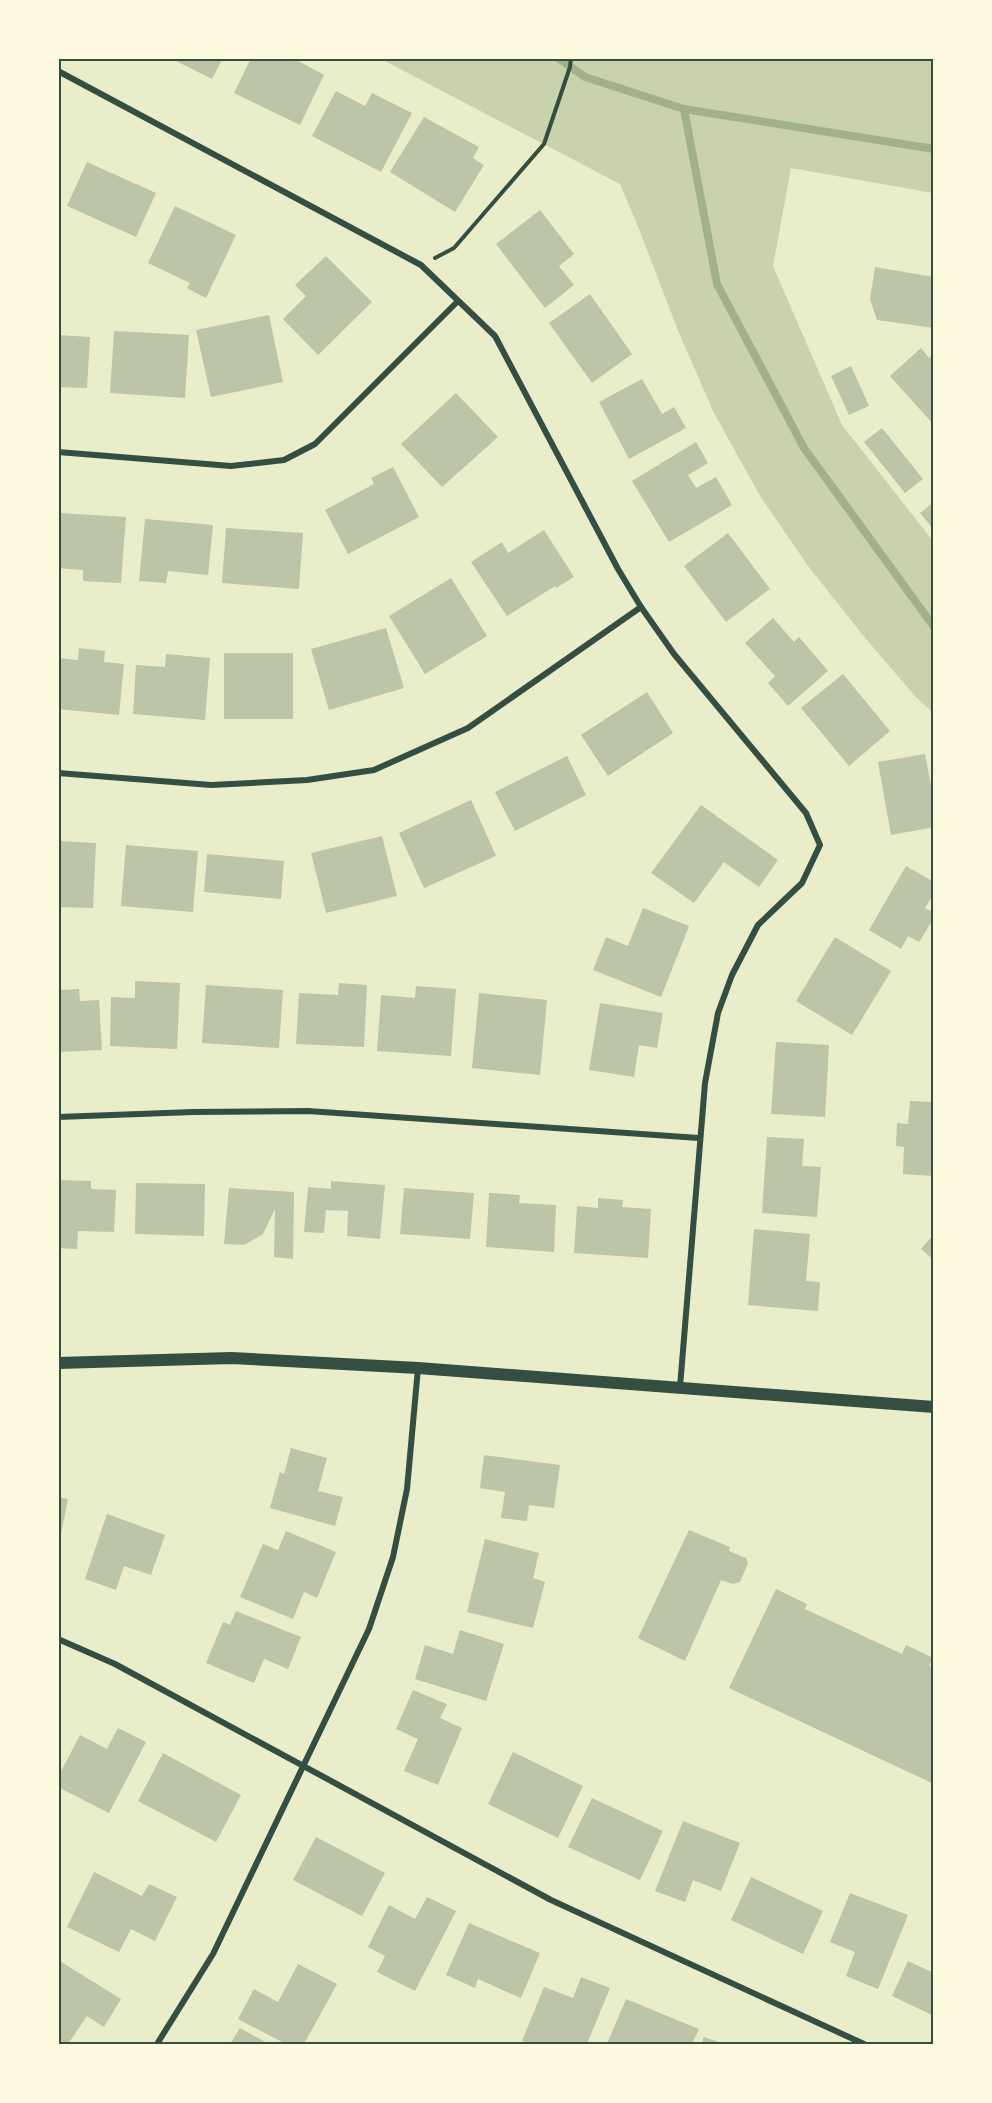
<svg xmlns="http://www.w3.org/2000/svg" width="992" height="2103" viewBox="0 0 992 2103" font-family="Spectral,serif">
<style>
.green{fill:#cad2ad}
.lines{fill:none;stroke-linecap:round;stroke-linejoin:round}
.stream{stroke:#a3b18a;stroke-width:8}
.building{fill:#bcc5a7}
.path{stroke:#344e41;stroke-width:4}
.minor{stroke:#344e41;stroke-width:6}
.secondary{stroke:#344e41;stroke-width:12}
.neatline{fill:none;stroke:#344e41;stroke-width:2}
</style>
<rect width="100%" height="100%" fill="#e9edc9"/>
<path class="green" d="M381,59h552v134l-142,-25 -18,98 69,159 91,116v172l-18,-17 -49,-57 -58,-73 -48,-70 -46,-83 -35,-80 -40,-104 -19,-45z"/>
<g class="lines">
<g class="stream">
<path d="M558,58l27,19 99,32 250,40"/>
<path d="M684,109l33,175 87,164 130,179"/>
</g>
</g>
<g class="building">
<path d="M170,58h53l-11,21z"/>
<path d="M251,58h42l31,17 -24,50 -66,-32z"/>
<path d="M336,91l29,15 7,-13 40,20 -31,59 -69,-36z"/>
<path d="M424,117l55,30 -6,11 11,7 -29,47 -65,-40z"/>
<path d="M87,162l69,31 -20,44 -69,-31z"/>
<path d="M175,206l61,29 -30,63 -19,-10 3,-5 -42,-20z"/>
<path d="M540,210l34,44 -15,12 15,19 -29,23 -49,-64z"/>
<path d="M326,256l46,46 -54,53 -35,-36 23,-23 -11,-11z"/>
<path d="M875,267l59,10v51l-57,-8 -7,-21z"/>
<path d="M590,294l42,60 -40,29 -43,-60z"/>
<path d="M269,315l14,67 -72,15 -15,-67z"/>
<path d="M114,331l75,4 -4,63 -75,-5z"/>
<path d="M58,335l32,2 -3,51 -29,-1z"/>
<path d="M921,348l8,10 5,-4v71l-44,-49z"/>
<path d="M851,366l18,40 -20,9 -18,-39z"/>
<path d="M642,379l20,35 12,-7 12,21 -57,31 -30,-57z"/>
<path d="M456,393l42,44 -56,50 -41,-43z"/>
<path d="M882,428l41,51 -18,14 -41,-51z"/>
<path d="M696,442l12,21 -20,12 8,13 20,-11 16,28 -63,37 -37,-61z"/>
<path d="M393,467l26,50 -71,37 -23,-44 49,-26 -3,-6z"/>
<path d="M934,502v28l-14,-17z"/>
<path d="M58,513l68,4 -5,66 -38,-2v-11l-25,-2z"/>
<path d="M145,519l68,6 -5,50 -40,-4 -2,12 -27,-2z"/>
<path d="M226,528l77,5 -4,56 -77,-6z"/>
<path d="M544,530l30,47 -18,11 -1,-2 -48,30 -36,-54 31,-20 6,11z"/>
<path d="M728,533l42,56 -44,33 -42,-56z"/>
<path d="M451,578l36,58 -62,38 -36,-58z"/>
<path d="M773,618l21,24 5,-5 29,34 -40,35 -20,-23 7,-7 -30,-33z"/>
<path d="M386,628l18,60 -75,22 -18,-61z"/>
<path d="M79,648l26,3 -1,11 20,2 -5,51 -61,-6v-51l20,2z"/>
<rect x="224" y="653" width="69" height="66"/>
<path d="M166,654l44,4 -5,62 -72,-6 3,-49 29,2z"/>
<path d="M843,674l47,57 -41,35 -48,-58z"/>
<path d="M647,692l26,41 -65,43 -27,-41z"/>
<path d="M925,754l9,47v26l-43,8 -13,-73z"/>
<path d="M567,756l19,39 -71,36 -20,-39z"/>
<path d="M471,800l25,56 -72,32 -25,-55z"/>
<path d="M701,805l77,55 -19,27 -35,-25 -30,41 -43,-30z"/>
<path d="M382,836l15,60 -71,17 -15,-60z"/>
<path d="M58,841l38,2 -3,65 -35,-1z"/>
<path d="M126,845l72,6 -5,61 -72,-6z"/>
<path d="M207,854l77,7 -3,38 -77,-7z"/>
<path d="M906,866l28,16v11l-9,15 9,5v5l-15,24 -11,-6 -7,13 -32,-19z"/>
<path d="M643,908l46,18 -28,71 -68,-27 13,-33 22,9z"/>
<path d="M835,937l56,34 -39,64 -56,-34z"/>
<path d="M135,981l45,2 -3,66 -67,-3 1,-49 24,1z"/>
<path d="M339,983l28,2 -3,62 -68,-3 3,-51 39,2z"/>
<path d="M206,985l77,5 -4,58 -77,-5z"/>
<path d="M416,986l40,3 -5,67 -74,-5 4,-56 34,3z"/>
<path d="M79,989l1,12 19,-1 3,50 -44,2v-62z"/>
<path d="M479,993l68,7 -7,75 -68,-7z"/>
<path d="M600,1003l63,10 -6,35 -18,-3 -5,32 -45,-7z"/>
<path d="M776,1042l53,3 -4,72 -54,-3z"/>
<path d="M910,1101l24,1v74l-31,-2 1,-27 -8,-1 1,-23 11,1z"/>
<path d="M767,1137l37,2 -2,27 19,1 -4,50 -55,-4z"/>
<path d="M58,1180l33,1v8l25,1 -2,42 -36,-1 -1,18 -19,-1z"/>
<path d="M331,1181l54,4 -5,54 -33,-3 1,-25 -22,-1 -2,23 -20,-1 4,-45 23,2z"/>
<path d="M136,1183l69,1 -1,52 -69,-2z"/>
<path d="M229,1188l65,4 -1,67 -19,-2 1,-48 -12,25 -19,11 -20,-1z"/>
<path d="M404,1188l70,5 -4,46 -70,-5z"/>
<path d="M489,1193l31,2 -1,8 37,2 -2,47 -68,-5z"/>
<path d="M598,1198l25,2 -1,7 29,2 -3,49 -74,-5 3,-47 21,2z"/>
<path d="M754,1229l56,5 -4,47 14,1 -2,29 -70,-6z"/>
<path d="M934,1234v26l-13,-11z"/>
<path d="M291,1448l36,10 -9,33 25,6 -8,29 -65,-18 10,-36 4,2z"/>
<path d="M484,1455l76,10 -6,43 -25,-3 -2,16 -26,-3 4,-26 -25,-4z"/>
<path d="M58,1497l10,2 -8,40h-2z"/>
<path d="M107,1514l58,21 -14,40 -27,-9 -8,24 -31,-11z"/>
<path d="M689,1530l41,17 -1,4 17,7 2,5 -8,19 -7,2 -12,-4 -36,81 -47,-23z"/>
<path d="M286,1531l50,21 -19,46 -13,-6 -11,27 -53,-22 23,-53 15,6z"/>
<path d="M485,1539l54,14 -6,25 12,4 -12,46 -66,-16z"/>
<path d="M776,1589l31,15 -2,5 97,45 4,-9 27,13 -4,8 5,2v116l-205,-96z"/>
<path d="M236,1611l65,26 -13,32 -24,-10 -10,24 -48,-20 17,-41 7,3z"/>
<path d="M460,1630l44,14 -18,57 -71,-22 10,-34 28,9z"/>
<path d="M413,1690l34,14 -7,14 22,10 -24,57 -34,-14 14,-32 -22,-10z"/>
<path d="M118,1728l28,14 -37,71 -51,-26v-10l22,-42 27,14z"/>
<path d="M513,1752l70,34 -25,52 -70,-34z"/>
<path d="M163,1753l78,42 -25,47 -78,-41z"/>
<path d="M592,1798l71,33 -23,49 -72,-33z"/>
<path d="M683,1821l57,22 -19,48 -28,-11 -8,22 -30,-11z"/>
<path d="M316,1837l69,36 -23,43 -69,-36z"/>
<path d="M94,1872l48,24 7,-12 28,13 -22,44 -24,-12 -12,23 -52,-25z"/>
<path d="M751,1877l72,34 -20,43 -72,-34z"/>
<path d="M850,1893l58,22 -30,74 -32,-13 9,-24 -25,-10z"/>
<path d="M427,1897l29,14 -41,80 -38,-19 8,-16 -17,-9 21,-42 26,14z"/>
<path d="M469,1923l71,30 -19,45 -43,-19 -3,9 -29,-13z"/>
<path d="M58,1960l63,39 -17,28 -17,-11 -19,28h-10z"/>
<path d="M908,1961l26,12v43l-42,-20z"/>
<path d="M298,1964l39,20 -33,60h-18l-48,-25 16,-30 24,13z"/>
<path d="M581,1977l29,11 -23,56h-57l-8,-3 22,-54 29,11z"/>
<path d="M626,1999l73,30 -7,15h-85z"/>
<path d="M240,2028l29,16h-39z"/>
<path d="M704,2037l20,7h-23z"/>
</g>
<g class="lines">
<path class="path" d="M435,258l19,-10 90,-104 26,-77 1,-9"/>
<g class="minor">
<path d="M58,71l363,194 74,71 123,233 23,38 33,47 132,159 14,32 -18,38 -44,42 -26,50 -14,38 -13,70 -25,304"/>
<path d="M58,452l173,14 53,-6 31,-16 143,-143"/>
<path d="M58,773l153,12 96,-5 67,-10 94,-42 173,-121"/>
<path d="M58,1117l135,-5 115,-1 391,27"/>
<path d="M58,1639l57,25 436,236 313,144"/>
<path d="M157,2044l56,-90 156,-325 24,-72 14,-68 11,-121"/>
</g>
<path class="secondary" d="M58,1363l173,-5 187,10 516,39"/>
</g>
<rect width="992" height="2103" fill="none" stroke="#fefae0" stroke-width="120"/>
<rect x="60" y="60" width="872" height="1983" class="neatline"/>
</svg>
